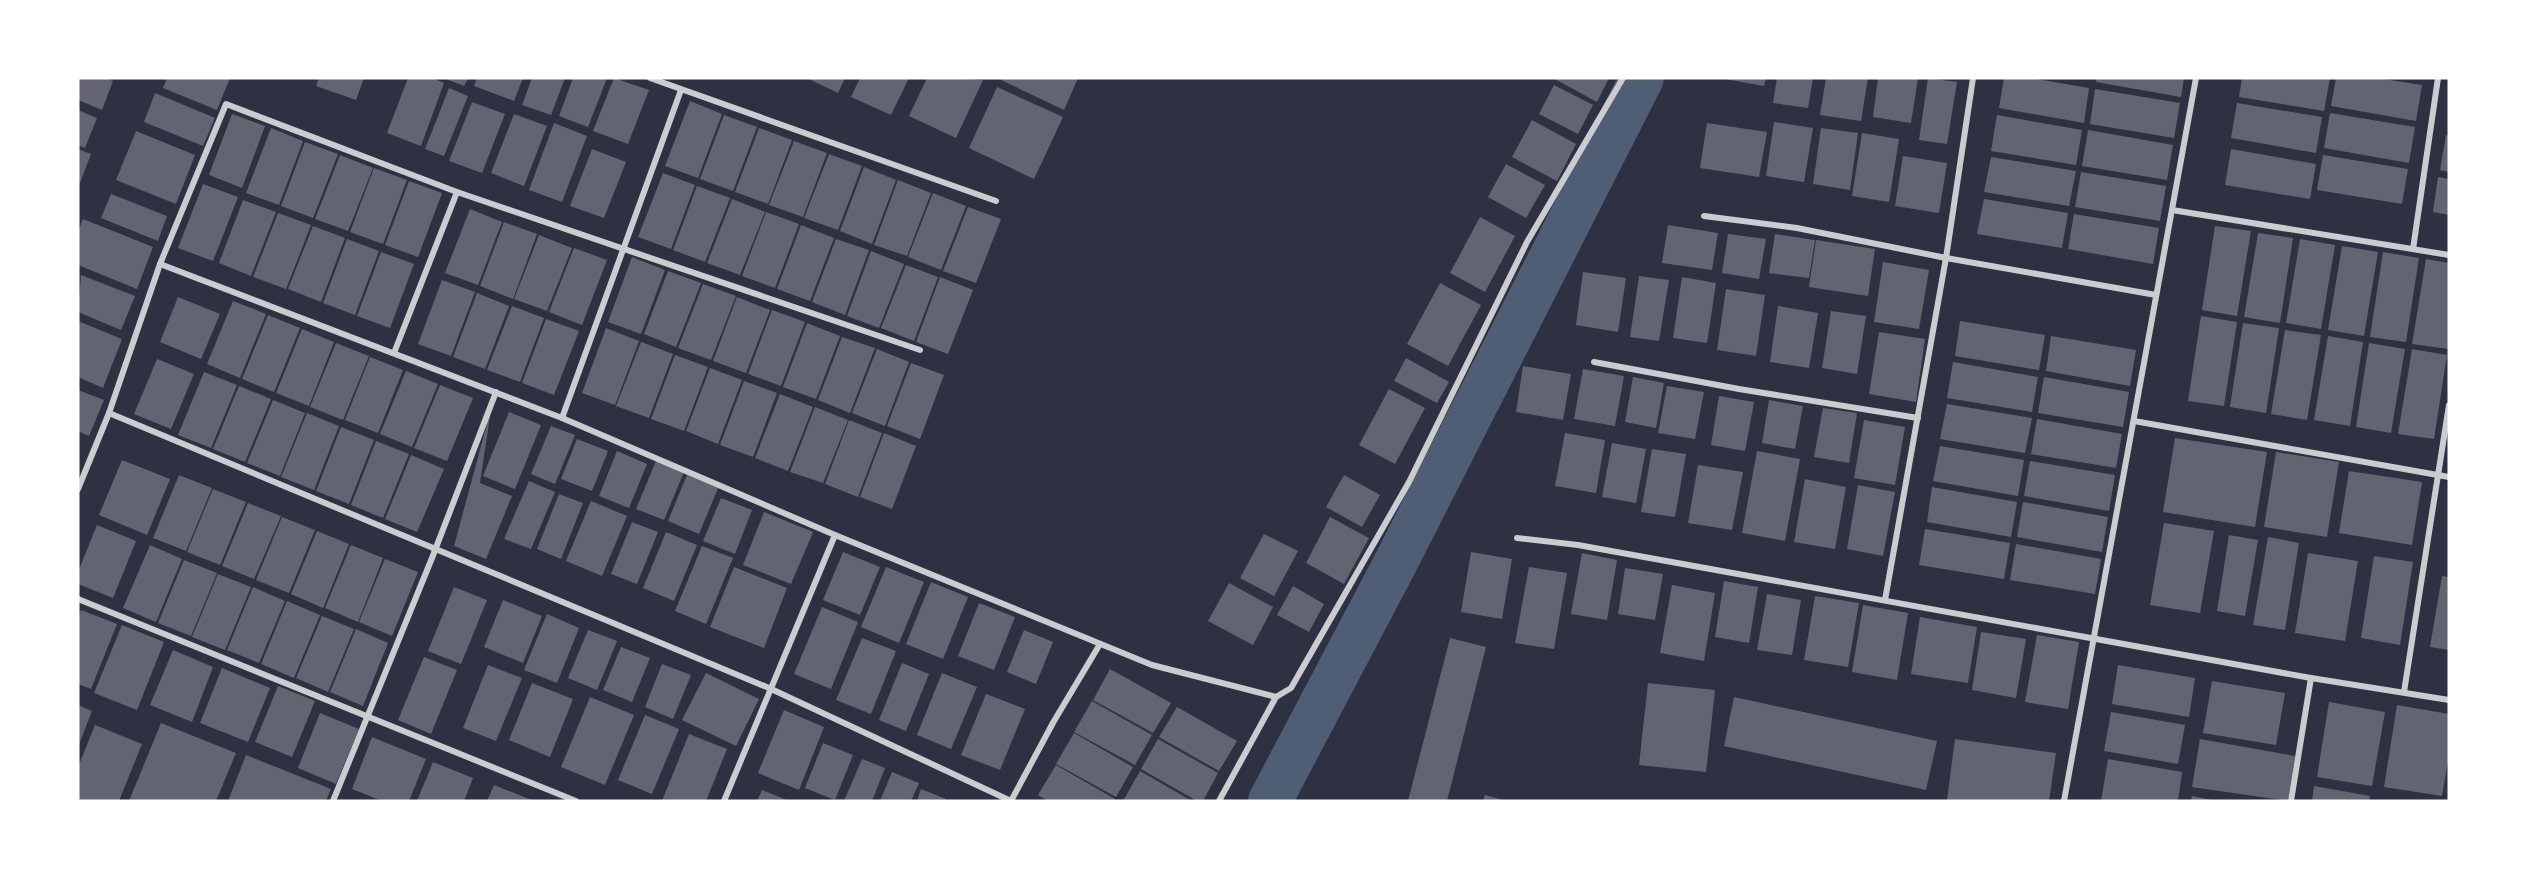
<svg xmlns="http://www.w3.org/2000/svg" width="2527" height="879" viewBox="0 0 2527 879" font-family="'Source Sans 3',sans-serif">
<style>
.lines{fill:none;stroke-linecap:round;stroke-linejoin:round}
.canal{stroke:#4f5d75;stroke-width:44}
.building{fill:#626471}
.minor{stroke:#caccd0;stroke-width:6}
</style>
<rect width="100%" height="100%" fill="#2d3142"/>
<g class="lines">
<path class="canal" d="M1270,801l126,-239 246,-484"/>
</g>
<g class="building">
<path d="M78,78h27l8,3 -11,29 -24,-10z"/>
<path d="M167,78h63l-13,32 -54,-22z"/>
<path d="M319,78h45l-8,22 -40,-14z"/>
<path d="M408,78h24l12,5 -23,63 -34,-13z"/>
<path d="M443,78h25l-4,8z"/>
<path d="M477,78h46l-9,23 -40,-15z"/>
<path d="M532,78h33l-14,37 -29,-10z"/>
<path d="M573,78h34l-19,49 -29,-11z"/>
<path d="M614,78l35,12 -21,54 -35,-13z"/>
<path d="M807,78h38l-7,15z"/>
<path d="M860,78h49l-18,37 -40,-18z"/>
<path d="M927,78l56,2 -27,58 -47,-22z"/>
<path d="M1002,78h76l-14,32 -63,-30z"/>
<path d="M1553,78h56l-12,24z"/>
<path d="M1719,78h47l-2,8z"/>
<path d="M1777,78h36l-5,30 -35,-5z"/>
<path d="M1826,78h42l-7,43 -41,-6z"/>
<path d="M1878,78h40l-7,45 -38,-6z"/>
<path d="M1928,78l29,4 -10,62 -28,-4z"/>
<path d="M2004,78h27l58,10 -5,35 -85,-15z"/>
<path d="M2097,78h87l-3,19 -85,-15z"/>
<path d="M2242,78h88l-6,33 -85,-14z"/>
<path d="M2336,78h41l45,7 -6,36 -85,-15z"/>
<path d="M1554,85l39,20 -15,29 -39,-20z"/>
<path d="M997,87l66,30 -29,62 -65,-31z"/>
<path d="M449,88l19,8 -24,60 -19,-7z"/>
<path d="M2095,89l85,14 -6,35 -84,-14z"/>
<path d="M155,93l60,25 -12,28 -59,-24z"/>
<path d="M690,101l32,13 -24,64 -33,-12z"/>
<path d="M472,102l33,12 -23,59 -33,-12z"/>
<path d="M2237,103l85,14 -6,36 -85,-15z"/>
<path d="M78,110l19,8 -12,30 -7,-3z"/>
<path d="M2330,113l85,14 -6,36 -85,-15z"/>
<path d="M232,114l33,12 -23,62 -33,-13z"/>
<path d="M514,114l33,12 -23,60 -33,-13z"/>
<path d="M724,115l33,12 -24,64 -33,-12z"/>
<path d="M1997,115l85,15 -6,35 -85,-14z"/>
<path d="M1532,120l44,24 -19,37 -45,-24z"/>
<path d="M1774,122l39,6 -9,54 -38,-6z"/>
<path d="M554,123l33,13 -25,66 -33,-12z"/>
<path d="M1707,123l60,9 -8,45 -59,-9z"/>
<path d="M271,128l32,13 -24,64 -33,-12z"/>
<path d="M759,128l33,12 -24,64 -33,-12z"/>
<path d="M1821,128l37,5 -8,57 -37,-6z"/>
<path d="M2088,130l85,15 -6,35 -85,-14z"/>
<path d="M136,131l59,24 -19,49 -60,-24z"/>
<path d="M1862,133l37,6 -10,63 -37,-6z"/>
<path d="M2446,135l3,1v36l-9,-2z"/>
<path d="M794,141l33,12 -24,64 -34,-12z"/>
<path d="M305,142l33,12 -25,64 -32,-12z"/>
<path d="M78,149l13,5 -11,29 -2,-1z"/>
<path d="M592,149l34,13 -22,56 -34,-12z"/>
<path d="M2231,149l85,15 -6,35 -85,-14z"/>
<path d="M829,154l33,12 -24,64 -34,-12z"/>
<path d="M340,155l33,13 -25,63 -33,-12z"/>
<path d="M2323,155l85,14 -6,35 -85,-14z"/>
<path d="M1903,156l44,7 -8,50 -44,-7z"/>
<path d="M1991,157l85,14 -7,35 -85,-14z"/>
<path d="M1506,164l39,21 -19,33 -38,-21z"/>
<path d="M864,167l32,13 -24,64 -32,-13z"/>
<path d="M374,168l33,12 -24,64 -33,-12z"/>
<path d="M2081,172l85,14 -6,35 -85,-14z"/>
<path d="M663,173l32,12 -24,64 -33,-12z"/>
<path d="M2438,177l11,2v36l-16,-3z"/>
<path d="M898,180l33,13 -24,63 -33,-11z"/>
<path d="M409,181l33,12 -24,64 -33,-12z"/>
<path d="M203,184l35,13 -25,64 -35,-13z"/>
<path d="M697,186l33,12 -25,64 -32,-12z"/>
<path d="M933,193l33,13 -25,64 -33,-13z"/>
<path d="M111,194l56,22 -9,25 -57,-23z"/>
<path d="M732,199l33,13 -25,63 -33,-12z"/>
<path d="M1984,199l84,14 -6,35 -85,-14z"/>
<path d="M243,200l33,12 -25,64 -32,-13z"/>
<path d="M968,207l33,12 -25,64 -33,-12z"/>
<path d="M470,209l32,13 -24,63 -33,-12z"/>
<path d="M766,212l33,12 -24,64 -33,-12z"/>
<path d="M278,213l33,12 -25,64 -33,-12z"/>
<path d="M2074,214l85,14 -6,36 -85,-15z"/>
<path d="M1480,217l35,19 -30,56 -35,-19z"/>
<path d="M83,219l70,28 -16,42 -59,-24v-34z"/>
<path d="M504,222l33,12 -24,65 -33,-13z"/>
<path d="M801,225l33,13 -24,63 -33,-12z"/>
<path d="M1668,225l50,8 -6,37 -50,-7z"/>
<path d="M313,226l32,12 -24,64 -33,-13z"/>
<path d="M2215,226l36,5 -14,85 -35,-6z"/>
<path d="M2258,233l35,5 -13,85 -36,-6z"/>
<path d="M1728,234l38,5 -7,40 -37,-6z"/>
<path d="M1775,234l40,6 -6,38 -40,-5z"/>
<path d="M539,235l33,13 -25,63 -33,-12z"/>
<path d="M347,239l32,12 -24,64 -32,-12z"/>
<path d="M836,239l33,11 -24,65 -33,-13z"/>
<path d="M2300,239l35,6 -14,84 -35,-6z"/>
<path d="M1816,240l59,9 -7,47 -59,-9z"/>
<path d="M2342,246l36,6 -14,84 -36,-6z"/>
<path d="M574,248l33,12 -25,65 -33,-13z"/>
<path d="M871,251l33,13 -25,64 -32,-12z"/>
<path d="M381,252l33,12 -24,64 -33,-12z"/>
<path d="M2383,252l36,6 -13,84 -36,-5z"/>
<path d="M632,257l33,13 -24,64 -33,-12z"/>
<path d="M2426,259l23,4 -1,86 -36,-5z"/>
<path d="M1883,262l46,8 -10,59 -45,-7z"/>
<path d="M906,265l32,12 -24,64 -33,-13z"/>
<path d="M668,271l33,12 -25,64 -32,-13z"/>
<path d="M1583,272l43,6 -8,54 -42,-7z"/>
<path d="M81,275l54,21 -14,34 -43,-18z"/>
<path d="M1639,276l30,4 -10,61 -29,-4z"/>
<path d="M940,277l33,13 -25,64 -32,-12z"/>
<path d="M1682,277l34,6 -9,60 -34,-5z"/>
<path d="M442,280l33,12 -24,64 -33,-12z"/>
<path d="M1440,283l41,22 -33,61 -41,-22z"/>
<path d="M703,284l33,12 -25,64 -33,-12z"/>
<path d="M1726,289l39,6 -9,61 -39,-6z"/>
<path d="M477,293l32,13 -24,63 -32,-12z"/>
<path d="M178,297l42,17 -19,45 -41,-17z"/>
<path d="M737,297l33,13 -24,63 -33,-12z"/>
<path d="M233,301l33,13 -26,64 -33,-14z"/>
<path d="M512,306l32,12 -24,64 -33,-12z"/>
<path d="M1778,306l40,7 -9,55 -39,-6z"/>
<path d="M772,310l33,12 -24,64 -33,-12z"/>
<path d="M1831,311l35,5 -9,58 -35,-6z"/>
<path d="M268,315l32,13 -26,64 -32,-13z"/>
<path d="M2201,316l36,6 -13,84 -36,-5z"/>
<path d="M546,319l33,12 -25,64 -32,-12z"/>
<path d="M78,321l44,18 -19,49 -25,-11z"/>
<path d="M1960,321l85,14 -6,35 -84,-14z"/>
<path d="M807,323l33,13 -24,63 -33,-12z"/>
<path d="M2243,323l36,5 -13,85 -36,-6z"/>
<path d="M606,328l33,13 -24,64 -33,-12z"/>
<path d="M302,329l32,13 -25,64 -33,-13z"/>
<path d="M2285,330l36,5 -14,85 -36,-6z"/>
<path d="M1879,332l46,7 -9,63 -47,-8z"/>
<path d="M2051,336l85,14 -6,36 -84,-15z"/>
<path d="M2328,336l35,6 -13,84 -36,-6z"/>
<path d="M842,337l33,11 -25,65 -32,-13z"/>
<path d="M641,342l32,12 -24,64 -33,-12z"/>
<path d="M336,343l33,13 -26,64 -33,-13z"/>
<path d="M2369,343l36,6 -14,84 -35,-6z"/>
<path d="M877,349l32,13 -24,64 -33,-13z"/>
<path d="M2412,349l35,6 -13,84 -36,-5z"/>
<path d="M675,355l33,12 -24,64 -33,-12z"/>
<path d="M370,357l33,13 -25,63 -33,-13z"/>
<path d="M1406,358l43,24 -12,21 -43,-22z"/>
<path d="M157,359l37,15 -23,55 -37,-15z"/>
<path d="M1953,362l85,15 -6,35 -85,-14z"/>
<path d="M911,363l33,12 -24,64 -33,-13z"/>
<path d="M1523,366l48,8 -8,46 -47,-8z"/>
<path d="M710,368l32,12 -24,64 -32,-13z"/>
<path d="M1583,369l41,7 -9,50 -41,-7z"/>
<path d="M406,371l32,13 -26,63 -32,-13z"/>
<path d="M204,372l33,13 -26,63 -33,-13z"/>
<path d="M1633,377l31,6 -8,45 -31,-6z"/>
<path d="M2044,377l85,15 -6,35 -85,-14z"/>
<path d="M744,381l33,12 -24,64 -33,-12z"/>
<path d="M440,385l33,13 -26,63 -33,-13z"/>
<path d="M239,386l32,13 -26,63 -32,-13z"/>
<path d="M1667,386l37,6 -9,47 -37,-6z"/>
<path d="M1389,389l36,19 -30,56 -36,-19z"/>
<path d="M78,390l26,10 -15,36 -11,-5z"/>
<path d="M780,394l33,13 -25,64 -33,-13z"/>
<path d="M1719,396l35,6 -9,49 -34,-6z"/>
<path d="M273,400l32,13 -25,63 -33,-13z"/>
<path d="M1769,400l34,6 -8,43 -33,-6z"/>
<path d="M1947,404l85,14 -7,35 -85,-14z"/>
<path d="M815,407l33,13 -25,63 -33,-11z"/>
<path d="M1823,408l34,5 -8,50 -35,-6z"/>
<path d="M491,409l-11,74 32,13 -26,63 -32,-13z"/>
<path d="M509,412l32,13 -26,64 -32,-13z"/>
<path d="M307,413l32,13 -25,64 -33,-13z"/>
<path d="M2037,419l85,15 -6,34 -85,-14z"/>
<path d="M849,420l33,13 -24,64 -33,-13z"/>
<path d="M1864,420l41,7 -10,58 -41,-7z"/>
<path d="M551,426l24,9 -20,49 -24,-10z"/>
<path d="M341,427l33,13 -25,64 -33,-13z"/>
<path d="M884,433l32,13 -24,63 -32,-12z"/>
<path d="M1565,433l40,7 -9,53 -41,-7z"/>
<path d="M2175,438l92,14 -12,75 -92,-15z"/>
<path d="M577,439l31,12 -16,40 -31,-12z"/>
<path d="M376,441l33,13 -26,64 -32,-13z"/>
<path d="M1612,443l34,6 -10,54 -34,-6z"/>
<path d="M1940,446l84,14 -6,36 -85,-15z"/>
<path d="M1652,449l34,5 -11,63 -34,-5z"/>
<path d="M617,451l30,13 -18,44 -30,-12z"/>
<path d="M1757,451l43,8 -15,82 -43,-8z"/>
<path d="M2276,452l63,10 -12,75 -63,-10z"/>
<path d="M411,455l33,14 -27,63 -32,-13z"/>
<path d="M122,460l48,19 -23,56 -48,-20z"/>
<path d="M656,461l28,11 -20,48 -28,-11z"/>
<path d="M2030,461l85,14 -6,36 -85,-15z"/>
<path d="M1698,465l45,7 -11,58 -44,-7z"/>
<path d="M2349,471l73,11 -10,63 -73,-12z"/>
<path d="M179,475l33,13 -26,63 -33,-13z"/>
<path d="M687,475l31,13 -19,46 -31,-13z"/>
<path d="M1344,475l36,20 -18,32 -36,-20z"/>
<path d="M1805,479l41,8 -11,62 -41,-7z"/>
<path d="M529,481l26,11 -24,57 -27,-10z"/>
<path d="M1858,485l37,7 -12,64 -36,-7z"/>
<path d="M1932,487l85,15 -6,35 -84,-15z"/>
<path d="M213,489l33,13 -26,63 -33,-13z"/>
<path d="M559,494l24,9 -22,56 -24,-10z"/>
<path d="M721,498l31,12 -17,44 -32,-13z"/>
<path d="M591,501l36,15 -25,60 -36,-15z"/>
<path d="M2023,502l85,15 -6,35 -85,-15z"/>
<path d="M248,503l33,13 -27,63 -32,-13z"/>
<path d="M764,512l49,20 -22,52 -48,-19z"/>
<path d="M282,517l33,13 -26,63 -33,-13z"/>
<path d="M1330,517l39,21 -25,46 -38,-21z"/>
<path d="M632,522l26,10 -21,52 -26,-10z"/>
<path d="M2164,523l50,8 -14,82 -50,-8z"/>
<path d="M97,525l39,16 -23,57 -35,-14v-12z"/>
<path d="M1925,529l85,14 -6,36 -85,-14z"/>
<path d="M317,531l32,13 -26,64 -32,-14z"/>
<path d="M666,532l31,13 -23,56 -31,-13z"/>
<path d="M1264,534l34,17 -24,45 -34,-18z"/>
<path d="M2229,535l29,5 -13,76 -28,-5z"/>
<path d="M2268,537l31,6 -14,87 -32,-5z"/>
<path d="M2016,544l85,15 -6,35 -85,-14z"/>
<path d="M150,545l32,14 -26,63 -33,-14z"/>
<path d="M351,545l32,13 -25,64 -33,-14z"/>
<path d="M702,546l31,12 -27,66 -31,-13z"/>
<path d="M843,552l37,15 -20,48 -37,-15z"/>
<path d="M1471,552l41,7 -10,60 -41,-7z"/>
<path d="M1582,553l35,7 -10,60 -36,-6z"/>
<path d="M2308,553l50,8 -13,80 -50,-8z"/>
<path d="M2374,556l39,6 -13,83 -39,-7z"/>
<path d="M385,559l33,13 -26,64 -33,-14z"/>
<path d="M184,560l33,13 -26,63 -33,-13z"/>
<path d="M734,567l53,21 -23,60 -54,-21z"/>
<path d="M886,567l38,15 -25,61 -38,-16z"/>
<path d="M1529,567l38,6 -13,76 -39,-6z"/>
<path d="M1625,568l38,6 -8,46 -37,-6z"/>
<path d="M218,574l33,13 -26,63 -33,-13z"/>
<path d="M2442,576l7,1v73l-19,-3z"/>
<path d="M1724,581l34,6 -9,56 -34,-6z"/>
<path d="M931,582l37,15 -25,62 -37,-15z"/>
<path d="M1229,583l44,24 -20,38 -45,-24z"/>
<path d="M1672,585l43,8 -11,68 -44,-8z"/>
<path d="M1293,586l31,18 -15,28 -32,-17z"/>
<path d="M253,587l32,14 -26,62 -32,-13z"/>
<path d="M454,587l33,13 -26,64 -33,-13z"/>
<path d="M1767,594l34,6 -9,55 -35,-5z"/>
<path d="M1815,596l44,7 -11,64 -44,-7z"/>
<path d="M503,600l39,16 -19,47 -39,-16z"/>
<path d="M287,601l33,14 -26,63 -33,-14z"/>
<path d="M979,603l36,14 -21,53 -36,-14z"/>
<path d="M1863,605l45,8 -11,67 -45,-8z"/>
<path d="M822,607l36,15 -27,67 -37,-15z"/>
<path d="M81,610l36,14 -26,65 -13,-5v-67z"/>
<path d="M547,614l32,14 -22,55 -33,-13z"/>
<path d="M322,616l32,13 -26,63 -32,-14z"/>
<path d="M1920,617l57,10 -9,56 -57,-9z"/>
<path d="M122,625l42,17 -27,68 -43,-17z"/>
<path d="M356,629l32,14 -25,63 -33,-14z"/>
<path d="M588,630l29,11 -20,49 -29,-12z"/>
<path d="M1024,630l29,12 -17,42 -29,-12z"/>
<path d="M1981,632l45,7 -10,59 -44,-8z"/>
<path d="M2037,635l42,7 -11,67 -43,-7z"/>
<path d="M862,638l34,13 -25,63 -35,-14z"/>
<path d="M1450,638l36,9 -39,154h-39z"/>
<path d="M621,647l29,11 -18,44 -29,-12z"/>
<path d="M173,650l40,17 -21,55 -42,-17z"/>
<path d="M424,657l33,13 -26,64 -33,-14z"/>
<path d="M902,663l27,11 -23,57 -27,-11z"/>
<path d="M662,664l29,11 -18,44 -28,-12z"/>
<path d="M488,665l34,13 -26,63 -33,-13z"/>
<path d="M2118,665l77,13 -6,39 -77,-13z"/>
<path d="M222,668l48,20 -22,54 -48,-19z"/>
<path d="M1110,669l61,34 -18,30 -60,-33z"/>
<path d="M706,673l53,26 -23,47 -54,-26z"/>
<path d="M942,673l35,14 -26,62 -34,-14z"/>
<path d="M2212,681l73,12 -9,52 -73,-12z"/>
<path d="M532,683l41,16 -23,58 -41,-17z"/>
<path d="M1648,683l67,7 -9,82 -67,-7z"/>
<path d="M278,686l37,15 -23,56 -37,-15z"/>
<path d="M986,694l39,15 -25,61 -39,-15z"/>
<path d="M590,697l44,18 -29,70 -44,-18z"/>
<path d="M1734,697l203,44 -11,49 -202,-44z"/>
<path d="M1092,701l60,34 -17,30 -61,-33z"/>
<path d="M2329,702l56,10 -13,74 -55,-9z"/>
<path d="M78,705l14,6 -14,36z"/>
<path d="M2397,705l52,9v41l-7,41 -58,-9z"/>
<path d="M1177,707l60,34 -18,30 -60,-34z"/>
<path d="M784,710l40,17 -25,63 -41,-17z"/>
<path d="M2111,712l74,13 -7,39 -74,-13z"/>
<path d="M320,713l39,16 -23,55 -38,-16z"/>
<path d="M645,715l34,14 -27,65 -34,-14z"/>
<path d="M161,723l75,30 -20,48h-87z"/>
<path d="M95,725l47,19 -23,57h-41v-34z"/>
<path d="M1074,733l59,34 -17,30 -60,-33z"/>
<path d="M689,734l38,15 -21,52h-44z"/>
<path d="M372,737l54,22 -17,42h-27l-30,-12z"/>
<path d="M1158,739l60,34 -15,28h-6l-56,-32z"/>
<path d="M1955,739l101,14 -7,48 -102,-1z"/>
<path d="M2200,739l95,17 -7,45 -96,-14z"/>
<path d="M823,743l30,12 -18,45 -30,-12z"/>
<path d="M246,755l85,34 -5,12h-98z"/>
<path d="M862,759l23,9 -13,33h-28z"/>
<path d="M2108,759l74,13 -4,29h-77z"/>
<path d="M433,762l40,16 -9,23h-47z"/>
<path d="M1056,765l59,34 -1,2h-66l-10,-6z"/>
<path d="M1140,771l52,30h-69z"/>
<path d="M892,772l27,11 -8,18h-31z"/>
<path d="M494,785l40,16h-47z"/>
<path d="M2314,786l56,10 -1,5h-57z"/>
<path d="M921,789l25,10 -1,2h-28z"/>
<path d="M762,790l27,11h-32z"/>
<path d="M1485,795l18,5v1h-20z"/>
<path d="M2192,796l20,4v1h-21z"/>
</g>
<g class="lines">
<g class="minor">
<path d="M650,78l346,123"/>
<path d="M2172,210l277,45"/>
<path d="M1704,216l93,12 149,30 210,37"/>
<path d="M2413,249l25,-171"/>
<path d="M160,264l402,154 273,117 317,130 124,32"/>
<path d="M394,353l63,-161"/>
<path d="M1594,362l145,27 179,29"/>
<path d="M109,413l660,275 242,113"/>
<path d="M562,418l119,-328"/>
<path d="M2134,421l315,56"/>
<path d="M78,489l31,-76 51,-149 66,-160 231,88 463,158"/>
<path d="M1517,538l61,7 733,133 138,22"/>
<path d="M78,599l498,202"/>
<path d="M1885,600l61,-342 27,-180"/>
<path d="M2404,692l45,-287"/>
<path d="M333,801l99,-243 64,-166"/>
<path d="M724,801l111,-266"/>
<path d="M1011,801l43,-80 46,-77"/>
<path d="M1219,801l57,-104 15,-9 118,-206 118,-240 96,-164"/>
<path d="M2064,801l132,-723"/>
<path d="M2291,801l20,-123"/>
</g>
</g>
<rect width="2527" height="879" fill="none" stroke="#ffffff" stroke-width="159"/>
</svg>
